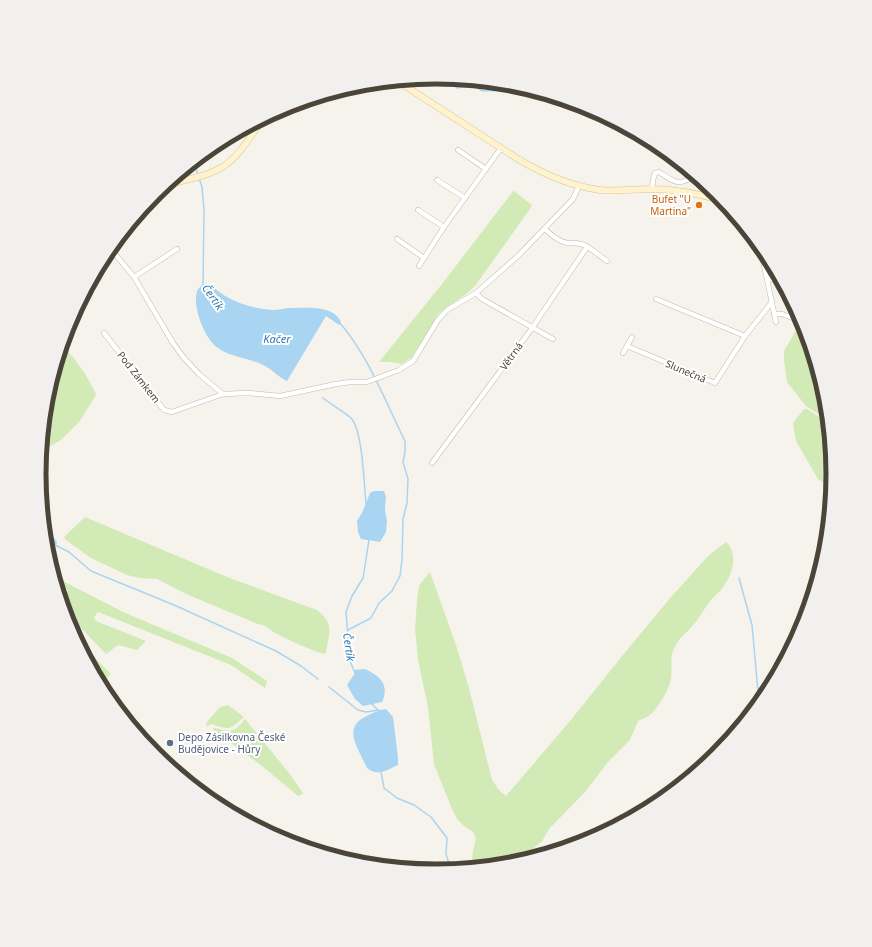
<svg xmlns="http://www.w3.org/2000/svg" width="872" height="947" viewBox="0 0 872 947" font-family="'Noto Sans',sans-serif">
<style>
.green{fill:#d2eab5}
.water{fill:#a9d4f2}
.lines{fill:none;stroke-linecap:round;stroke-linejoin:round}
.stream{stroke:#a9d4f2;stroke-width:1.5}
.street-casing{stroke:#c2bbae;stroke-width:5.5}
.secondary-casing{stroke:#d6c79b;stroke-width:7}
.street{stroke:#fff;stroke-width:4.5}
.secondary{stroke:#fff3cd;stroke-width:6}
.food-dot{fill:#e8710a;stroke:#fff;stroke-width:1.5}
.service-dot{fill:#5c6f8a;stroke:#fff;stroke-width:1.5}
.labels{text-anchor:middle;stroke-width:4;stroke-linejoin:round;paint-order:stroke}
.food-label{font-size:10px;fill:#c56008;stroke:#fff;text-anchor:end}
.street-label{font-size:10px;fill:#4b4439;stroke:#fff}
.service-label{font-size:10px;fill:#4e5e75;stroke:#fff;text-anchor:start}
.water-label{font-size:11px;font-style:italic;fill:#2e7ab2;stroke:#fff}
.rim{fill:none;stroke:#4b4439;stroke-width:5}
</style>
<rect width="100%" height="100%" fill="#f6f3ec"/>
<g class="green">
<path d="M514,190l1,2 17,13 -2,4 -55,77 -10,9 -26,18 -27,44 -10,7 -12,-2h-11l63,-78z"/>
<path d="M802,320l23,76 3,24 -22,-14 -19,-24 -3,-22v-9z"/>
<path d="M62,344c14,17 26,31 34,51l-17,27 -18,18 -20,11 6,-55z"/>
<path d="M804,409h3l21,14 5,51v4l-4,3 -7,1 -4,-3 -22,-38 -3,-18z"/>
<path d="M85,517l142,60 90,33c3,3 7,6 9,9 7,9 1,24 0,34l-3,1c-17,-6 -33,-13 -48,-21 -5,-3 -11,-9 -17,-9l-72,-30 -29,-15 -18,-1 -12,-3 -36,-17 -25,-18 -2,-3z"/>
<path d="M726,542c12,10 7,31 -1,42 -3,6 -10,11 -14,16 -7,8 -11,18 -18,25 -5,7 -12,11 -16,18 -9,14 -4,22 -6,36 -2,11 -14,32 -24,38 -3,2 -6,2 -9,4l-8,19 -22,22 -23,30 -36,37 -7,12 -16,14 -4,5 -9,3 -39,4c-4,-11 0,-19 2,-29l-3,-6 -10,-7 -6,-6 -5,-10 -18,-45 -6,-57 -10,-47 -3,-31 2,-29 2,-14 5,-7 6,-7 26,73 13,43 23,92 7,10 7,6 64,-75 57,-71 44,-53 37,-41z"/>
<path d="M61,580l62,32 109,46 35,23 -2,7 -34,-23 -133,-53 -4,5 2,4 50,20 -9,9 -19,-5 -12,9 -25,-26 -17,-32 4,-6 -7,-4z"/>
<path d="M92,655l19,19 -10,10 -14,-25z"/>
<path d="M228,705l16,12c-17,15 -13,12 -34,7l-2,3 -2,-2 1,-3 13,-15z"/>
<path d="M245,719l44,54 14,20 -2,2 -3,1 -36,-30 -50,-37c5,-3 14,4 21,1 5,-1 9,-8 12,-11z"/>
</g>
<g class="water">
<path d="M202,285h9c15,15 40,24 62,25 6,0 12,-2 18,-2 17,0 42,-3 50,14l-2,3 -13,-9 -39,65c-9,-4 -16,-13 -26,-17 -13,-6 -31,-7 -43,-16 -13,-8 -26,-42 -21,-56 0,-2 3,-5 5,-7z"/>
<path d="M374,491h10l2,6 -1,13 2,11 -1,11 -6,10 -19,-3 -3,-7 -1,-11 5,-8 8,-20z"/>
<path d="M48,535l7,4 2,3c-1,4 -2,6 -7,8l-4,-3 -1,-11z"/>
<path d="M365,669c15,7 25,16 17,33l-19,4 -8,-7 -8,-14 8,-12 -1,-3z"/>
<path d="M386,709l7,8 5,41v7c-11,5 -21,12 -31,3 -8,-18 -25,-40 -2,-51 7,-4 13,-7 21,-8z"/>
</g>
<g class="lines">
<g class="stream">
<path d="M450,78l1,5 6,5 15,-3 11,6 46,-2"/>
<path d="M194,161l4,14"/>
<path d="M199,178l3,9 2,22 -1,77"/>
<path d="M339,322c28,31 47,81 66,119v11l-2,10 5,17 -1,24 -4,16 -1,41 -2,16 -8,15 -13,12 -8,15 -23,12"/>
<path d="M323,398c9,7 20,13 28,20 12,13 13,68 15,86"/>
<path d="M55,545l14,7 22,19 83,34 102,46 25,15 17,13"/>
<path d="M739,578l13,47 7,78"/>
<path d="M355,673l-5,-12 -4,-49 6,-16 11,-18 6,-38"/>
<path d="M329,687l29,23 8,2 13,-2"/>
<path d="M371,703l9,9"/>
<path d="M381,772l3,16 13,10 17,7 17,12 16,21 -1,16 3,10 7,5"/>
</g>
<defs>
<g id="street">
<path d="M458,150l28,19"/>
<path d="M437,180l28,18"/>
<path d="M652,189l1,-9 2,-7 4,-1c15,10 20,15 36,3"/>
<path d="M418,210l26,17"/>
<path d="M545,229c6,6 14,13 23,14 4,0 9,0 13,1 9,2 18,12 26,17"/>
<path d="M397,239l27,19"/>
<path d="M760,246l16,76"/>
<path d="M110,248l24,29 39,66 11,15 16,17 23,19"/>
<path d="M419,266l25,-39 57,-79"/>
<path d="M134,277l43,-28"/>
<path d="M767,278l14,4"/>
<path d="M476,293l6,6 71,40"/>
<path d="M656,299l89,37"/>
<path d="M774,314h8l16,6"/>
<path d="M104,333l60,77 8,2 51,-18 25,-1 32,3 56,-12 15,-2h16l32,-12 14,-9 25,-41 9,-10 29,-17 43,-38 54,-56 6,-13"/>
<path d="M627,346l88,37 30,-47 27,-34"/>
<path d="M623,353l9,-16"/>
<path d="M432,463l98,-132 57,-84"/>
</g>
<g id="secondary">
<path d="M396,80l122,79c25,15 52,27 82,31 17,2 34,-1 51,-1 25,0 49,5 72,12"/>
<path d="M165,185c19,-5 42,-8 59,-19 17,-12 28,-32 40,-48"/>
</g>
</defs>
<use href="#street" class="street-casing"/>
<use href="#secondary" class="secondary-casing"/>
<use href="#street" class="street"/>
<use href="#secondary" class="secondary"/>
</g>
<circle class="food-dot" cx="699" cy="205" r="4"/>
<circle class="service-dot" cx="170" cy="743" r="4"/>
<g class="labels">
<g class="food-label">
<text x="691" y="203">Bufet "U<tspan x="691" dy="12">Martina"</tspan></text>
</g>
<g class="street-label">
<text transform="translate(511 356) rotate(-54)" y="4">Větrná</text>
<text transform="translate(686 371) rotate(23)" y="4">Slunečná</text>
<text transform="translate(139 377) rotate(52)" y="4">Pod Zámkem</text>
</g>
<g class="service-label">
<text x="178" y="741">Depo Zásilkovna České<tspan x="178" dy="12">Budějovice - Hůry</tspan></text>
</g>
<g class="water-label">
<text transform="translate(213 297) rotate(55)" y="4">Čertík</text>
<text x="277" y="343">Kačer</text>
<text transform="translate(349 647) rotate(82)" y="4">Čertík</text>
</g>
</g>
<path d="M0 0H872V947H0ZM46 474a390 390 0 1 1 780 0a390 390 0 1 1-780 0Z" fill="#f1f0ef" fill-rule="evenodd"/>
<path class="rim" d="M46 474a390 390 0 1 1 780 0a390 390 0 1 1-780 0Z"/>
</svg>
